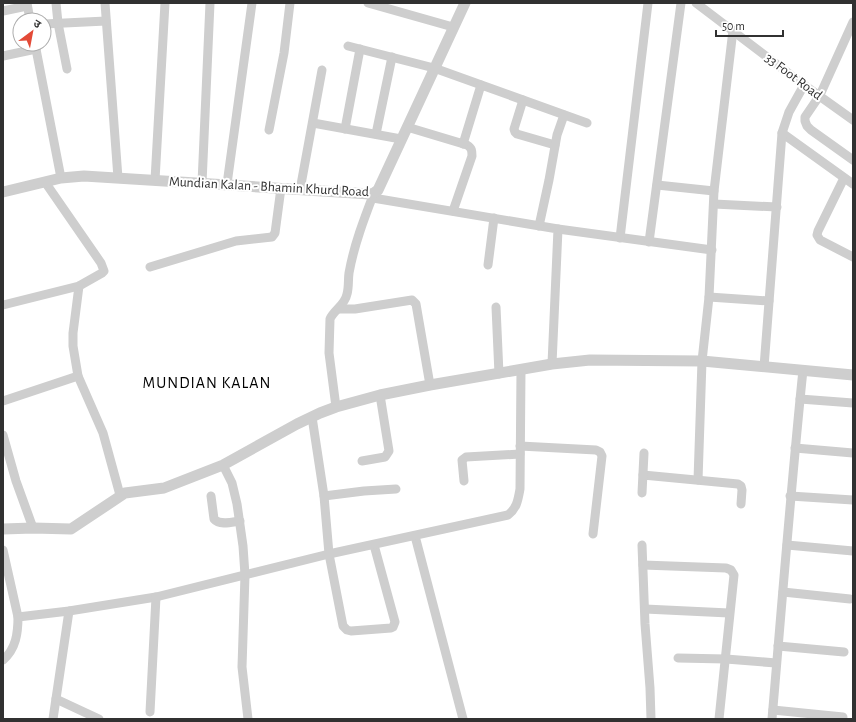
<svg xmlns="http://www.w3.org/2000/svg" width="856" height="722" viewBox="0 0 856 722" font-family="'Alegreya Sans','Noto Sans Devanagari',sans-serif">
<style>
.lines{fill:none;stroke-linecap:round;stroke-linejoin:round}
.minor{stroke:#cecece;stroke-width:9}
.tertiary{stroke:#cecece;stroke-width:11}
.labels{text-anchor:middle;stroke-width:4;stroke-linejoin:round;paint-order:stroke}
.street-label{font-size:14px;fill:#313131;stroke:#fff}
.quarter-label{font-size:16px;letter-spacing:1px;fill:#000;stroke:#fff}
</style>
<rect width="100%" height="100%" fill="#fff"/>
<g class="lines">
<g class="minor">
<path d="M27,3l3,17"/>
<path d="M56,3l2,20 9,46"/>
<path d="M105,3l13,175"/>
<path d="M368,3l85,24"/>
<path d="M696,3l108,82 49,35"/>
<path d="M3,11l24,-5"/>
<path d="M853,22l-33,73 -15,22v4l2,5 4,4 42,30"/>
<path d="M44,24l62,-3"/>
<path d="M35,44l26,134"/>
<path d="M348,46l86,22 153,55"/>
<path d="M3,56l33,-7"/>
<path d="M523,100l-9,29 1,3 2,2 38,11"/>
<path d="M313,123l88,16"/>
<path d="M407,127l60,18c5,3 5,6 5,11l-19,55"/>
<path d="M345,129l15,-80"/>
<path d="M269,130l15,-77 6,-50"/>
<path d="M782,133l71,51"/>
<path d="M376,134l16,-77"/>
<path d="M463,144l18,-59"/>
<path d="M844,178l-26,53 -1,4 3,5 33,17"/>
<path d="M155,180l10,-177"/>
<path d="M202,183l8,-180"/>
<path d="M227,184l25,-181"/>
<path d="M657,185l57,6"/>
<path d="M300,190l22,-120"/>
<path d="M373,198l185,31 -6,135"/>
<path d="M714,204l63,3"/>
<path d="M539,226l10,-46 8,-45 7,-20"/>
<path d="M558,229l154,21"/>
<path d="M620,238l28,-235"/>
<path d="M649,242l32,-239"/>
<path d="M488,265l6,-47"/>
<path d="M150,267l86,-26 36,-4 3,-4 6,-45"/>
<path d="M79,286l-6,47v13l5,30 25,57 17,62"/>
<path d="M709,297l60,4"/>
<path d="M3,305l76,-19 23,-13 2,-2 -3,-8 -56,-81"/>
<path d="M496,307l3,67"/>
<path d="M339,309h16l57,-9 4,4 14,81"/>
<path d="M764,367l18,-234 7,-21 15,-27"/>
<path d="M800,399l53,4"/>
<path d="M3,401l75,-25"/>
<path d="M336,407l-7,-54 1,-34c4,-9 15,-14 17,-25 2,-7 1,-14 2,-21 5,-28 15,-54 25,-80"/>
<path d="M312,417l12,79 5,58 14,72 4,4 4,1 40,-3 2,-1 2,-5 -21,-77"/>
<path d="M3,435l13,46 17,47"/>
<path d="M520,446l76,4 4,2 2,4 -9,78"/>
<path d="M795,448l58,5"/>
<path d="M362,461l23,-4 4,-6 -9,-56"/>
<path d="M223,465l9,18 5,21 6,42 2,29 -3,92 6,52"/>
<path d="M643,475l95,9 3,2 1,4 -1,14"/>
<path d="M698,480l4,-119 7,-64 5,-106 19,-161"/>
<path d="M464,481l-2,-21 4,-3 54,-3"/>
<path d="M642,493l2,-40"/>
<path d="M211,496l3,23c6,7 18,3 26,2"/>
<path d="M324,496l40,-5 32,-2"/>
<path d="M790,496l63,4"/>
<path d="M415,536l48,183"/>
<path d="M642,545l3,79 5,64 1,31"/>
<path d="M787,545l66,6"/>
<path d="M3,550l15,67 51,-6 87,-14 173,-43 179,-39c9,-7 10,-15 12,-26l1,-119"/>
<path d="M643,565l83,3 5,2 3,5 -15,144"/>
<path d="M783,592l67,7"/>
<path d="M645,609l84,4"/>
<path d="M778,646l66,6"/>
<path d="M678,658l48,1 50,4"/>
<path d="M3,660c13,-11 15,-27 15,-43"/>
<path d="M56,699l43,20"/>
<path d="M773,710l70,7"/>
<path d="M150,712l6,-115"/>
<path d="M53,719l16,-108"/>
<path d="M772,719c10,-116 19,-233 31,-349"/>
</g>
<g class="tertiary">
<path d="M3,192l58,-14 23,-2 286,18 4,-1 4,-3 87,-187"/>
<path d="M3,529l30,-1 38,1 54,-36 39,-5 59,-23 74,-41 23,-11 16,-6 44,-12 50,-10 122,-21 38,-4 112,1 151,14"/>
</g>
</g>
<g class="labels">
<g class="street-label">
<text transform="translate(794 76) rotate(37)" y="5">33 Foot Road</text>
<text transform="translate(269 186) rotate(3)" y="5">Mundian Kalan - Bhamin Khurd Road</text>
</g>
<g class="quarter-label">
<text x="207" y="388">MUNDIAN KALAN</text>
</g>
</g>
<rect width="856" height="722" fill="none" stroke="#313131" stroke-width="8"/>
<g transform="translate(32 32) rotate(32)"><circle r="19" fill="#ffffff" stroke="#adadad"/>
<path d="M0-3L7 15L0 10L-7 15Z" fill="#e34a37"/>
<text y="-6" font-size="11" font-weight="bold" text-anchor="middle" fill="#313131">उ</text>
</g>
<path d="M716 30v6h67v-6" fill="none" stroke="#313131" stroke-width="2"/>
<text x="722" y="30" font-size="12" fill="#313131" stroke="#ffffff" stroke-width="3" paint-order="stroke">50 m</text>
</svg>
